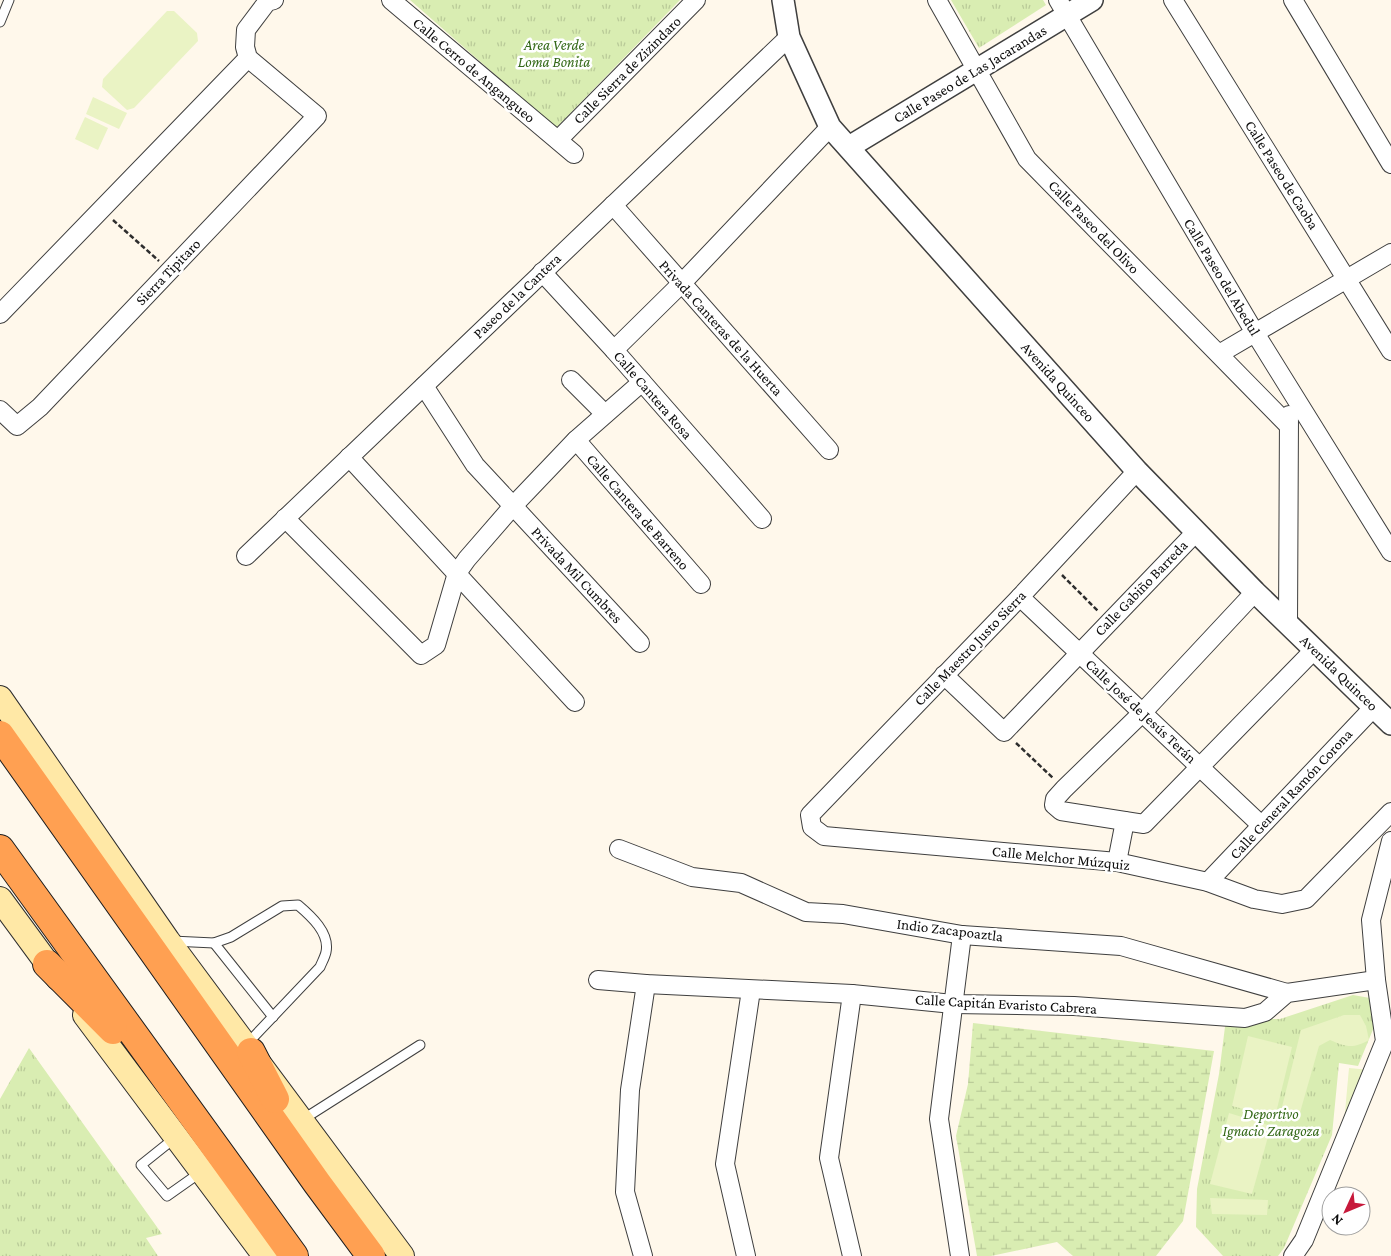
<svg xmlns="http://www.w3.org/2000/svg" width="1391" height="1256" viewBox="0 0 1391 1256" font-family="'Crimson Pro',serif">
<style>
.wetland{fill:url(#wetland-marsh)}
.park{fill:url(#park-tufts)}
.pitch{fill:#eaf3c4}
.lines{fill:none;stroke-linecap:round;stroke-linejoin:round}
.service-casing{stroke:#3f3f3f;stroke-width:11}
.minor-casing{stroke:#3f3f3f;stroke-width:20}
.tertiary-casing{stroke:#3f3f3f;stroke-width:24}
.secondary-casing{stroke:#2e2e2e;stroke-width:26}
.trunk-casing{stroke:#1d1d1d;stroke-width:30}
.path{stroke:#2e2e2e;stroke-width:2.5;stroke-dasharray:5 2.5;stroke-linecap:butt}
.service{stroke:#fff;stroke-width:9}
.minor{stroke:#fff;stroke-width:18}
.tertiary{stroke:#fff;stroke-width:21}
.secondary{stroke:#ffe8a6;stroke-width:24}
.trunk{stroke:#ffa052;stroke-width:28}
.labels{text-anchor:middle;stroke-width:5;stroke-linejoin:round;paint-order:stroke}
.park-label{font-size:15px;font-style:italic;fill:#346918;stroke:#fff}
.street-label{font-size:15px;fill:#0c0c0c;stroke:#fff}
</style>
<defs>
<pattern id="wetland-marsh" width="20" height="14" patternUnits="userSpaceOnUse" patternTransform="scale(1.25)"><rect width="20" height="14" fill="#d9edb2"/><path d="M1 5h8M5 5V1M11 12h8M15 12V8" fill="none" stroke="#b9ca98"/></pattern>
<pattern id="park-tufts" width="24" height="20" patternUnits="userSpaceOnUse" patternTransform="scale(1.25)"><rect width="24" height="20" fill="#d9edb2"/><path d="M3 7l-1-3M5 7V3M7 7l1-3M15 17l-1-3M17 17v-4M19 17l1-3" fill="none" stroke="#b9ca98"/></pattern>
</defs>
<rect width="100%" height="100%" fill="#fff8eb"/>
<path class="wetland" d="M973,1023l241,28 -31,170 -27,35h-83l-16,-14 -66,14h-14l-21,-120 12,-52z"/>
<g class="park">
<path d="M410,0h270l-124,128z"/>
<path d="M951,0h92l3,5 -67,43z"/>
<path d="M1353,995l17,3 4,29 -16,39 -19,-3 -7,72 -48,113 -6,8h-55l-27,-29 1,-38 22,-115 7,-55h54z"/>
<path d="M29,1048l133,186 -16,4 12,18h-158v-157z"/>
</g>
<g class="pitch">
<path d="M167,11h7l23,22 1,8 -64,67 -7,2 -25,-23 1,-8z"/>
<path d="M93,97l34,16 -8,16 -33,-15z"/>
<path d="M85,117l23,11 -10,22 -23,-11z"/>
<path d="M1344,1015h16l6,11 3,14c-16,9 -23,7 -39,0l-11,6 -20,70 -10,5 -8,-10 20,-81z"/>
<path d="M1248,1036l44,11 -17,70 -43,-11z"/>
<path d="M1349,1068l21,2 -27,64z"/>
<path d="M1229,1113l42,13 -19,68 -42,-10z"/>
<path d="M1210,1198l58,2 -1,15 -55,-1z"/>
</g>
<g class="lines">
<defs>
<g id="service">
<path d="M0,22l9,-22"/>
<path d="M172,941l42,2 17,-6 51,-31 16,-1c13,11 32,28 28,47 -1,5 -4,10 -6,15l-74,78"/>
<path d="M214,943l59,74"/>
<path d="M302,1120l118,-75"/>
<path d="M176,1137l-35,28 26,31 34,-24"/>
</g>
<g id="minor">
<path d="M391,0l183,154"/>
<path d="M937,0l90,159 261,266"/>
<path d="M1058,0l197,333 136,219"/>
<path d="M1173,0l218,351"/>
<path d="M1293,0l98,164"/>
<path d="M558,140l138,-140"/>
<path d="M613,205l216,245"/>
<path d="M542,272l72,78 148,169"/>
<path d="M0,314l248,-256"/>
<path d="M614,350l67,-66 149,-157"/>
<path d="M1219,354l172,-101"/>
<path d="M571,380l34,34"/>
<path d="M424,386l51,79 165,178"/>
<path d="M0,410l17,16 23,-19 277,-291 -69,-58 -3,-11 1,-17 21,-28 7,-2"/>
<path d="M576,440l125,144"/>
<path d="M349,457l226,245"/>
<path d="M1137,471l-117,126 -210,218 2,12 12,9 293,26 91,20 46,17 28,5 24,-5 85,-87"/>
<path d="M285,518l136,137 15,-10 21,-72 10,-14 46,-53 63,-66 66,-58"/>
<path d="M246,556l543,-519"/>
<path d="M1255,592l-113,121 -78,76 -9,10 -1,6 7,6 83,13 170,-174"/>
<path d="M1020,597l241,228"/>
<path d="M1288,624l1,-209"/>
<path d="M944,675l60,57 192,-200"/>
<path d="M619,849l73,28 49,6 65,29 37,2 119,21 159,11 166,47"/>
<path d="M1117,862l8,-41"/>
<path d="M1208,882l166,-175"/>
<path d="M598,980l48,4 206,10 101,10 121,2 171,12 20,-6 22,-19 89,-13"/>
<path d="M643,1256l-18,-64 5,-102 16,-106"/>
<path d="M746,1256l-21,-92 26,-174"/>
<path d="M852,1256l-23,-98 23,-164"/>
<path d="M960,1256l-21,-137 23,-184"/>
<path d="M1293,1256l11,-16 81,-199 -9,-61 -5,-60 20,-79"/>
</g>
<g id="tertiary">
<path d="M783,0l6,37 41,90 307,344 118,121 136,132"/>
<path d="M849,147l243,-147"/>
</g>
<g id="secondary">
<path d="M0,698l168,243 234,315"/>
<path d="M0,899l58,79"/>
<path d="M85,1015l180,241"/>
</g>
<g id="trunk">
<path d="M0,735l317,448 54,73"/>
<path d="M0,849l294,407"/>
<path d="M47,964l66,66"/>
<path d="M251,1052l24,47"/>
</g>
</defs>
<use href="#service" class="service-casing"/>
<use href="#minor" class="minor-casing"/>
<use href="#tertiary" class="tertiary-casing"/>
<use href="#secondary" class="secondary-casing"/>
<use href="#trunk" class="trunk-casing"/>
<g class="path">
<path d="M113,220l46,41"/>
<path d="M1062,575l37,37"/>
<path d="M1016,743l38,36"/>
</g>
<use href="#service" class="service"/>
<use href="#minor" class="minor"/>
<use href="#tertiary" class="tertiary"/>
<use href="#secondary" class="secondary"/>
<use href="#trunk" class="trunk"/>
</g>
<g class="labels">
<g class="park-label">
<text x="554" y="50">Area Verde<tspan x="554" dy="17">Loma Bonita</tspan></text>
<text x="1271" y="1119">Deportivo<tspan x="1271" dy="17">Ignacio Zaragoza</tspan></text>
</g>
<g class="street-label">
<text transform="translate(474 70) rotate(40)" y="5">Calle Cerro de Angangueo</text>
<text transform="translate(627 70) rotate(-45)" y="5">Calle Sierra de Zizindaro</text>
<text transform="translate(970 74) rotate(-31)" y="5">Calle Paseo de Las Jacarandas</text>
<text transform="translate(1282 175) rotate(58)" y="5">Calle Paseo de Caoba</text>
<text transform="translate(1094 227) rotate(46)" y="5">Calle Paseo del Olivo</text>
<text transform="translate(168 272) rotate(-46)" y="5">Sierra Tipitaro</text>
<text transform="translate(1222 277) rotate(59)" y="5">Calle Paseo del Abedul</text>
<text transform="translate(517 296) rotate(-44)" y="5">Paseo de la Cantera</text>
<text transform="translate(721 328) rotate(48)" y="5">Privada Canteras de la Huerta</text>
<text transform="translate(1058 382) rotate(48)" y="5">Avenida Quinceo</text>
<text transform="translate(653 395) rotate(49)" y="5">Calle Cantera Rosa</text>
<text transform="translate(638 512) rotate(49)" y="5">Calle Cantera de Barreno</text>
<text transform="translate(577 575) rotate(47)" y="5">Privada Mil Cumbres</text>
<text transform="translate(1141 588) rotate(-46)" y="5">Calle Gabiño Barreda</text>
<text transform="translate(970 648) rotate(-46)" y="5">Calle Maestro Justo Sierra</text>
<text transform="translate(1339 673) rotate(44)" y="5">Avenida Quinceo</text>
<text transform="translate(1141 711) rotate(43)" y="5">Calle José de Jesús Terán</text>
<text transform="translate(1291 794) rotate(-47)" y="5">Calle General Ramón Corona</text>
<text transform="translate(1061 858) rotate(6)" y="5">Calle Melchor Múzquiz</text>
<text transform="translate(950 930) rotate(7)" y="5">Indio Zacapoaztla</text>
<text transform="translate(1006 1004) rotate(3)" y="5">Calle Capitán Evaristo Cabrera</text>
</g>
</g>
<g transform="translate(1346 1211) rotate(226)"><circle r="24" fill="#ffffff" stroke="#9e9e9e"/>
<path d="M0-4L9 19L0 12L-9 19Z" fill="#c7193b"/>
<text y="-8" font-size="14" font-weight="bold" text-anchor="middle" fill="#0c0c0c">N</text>
</g>
</svg>
